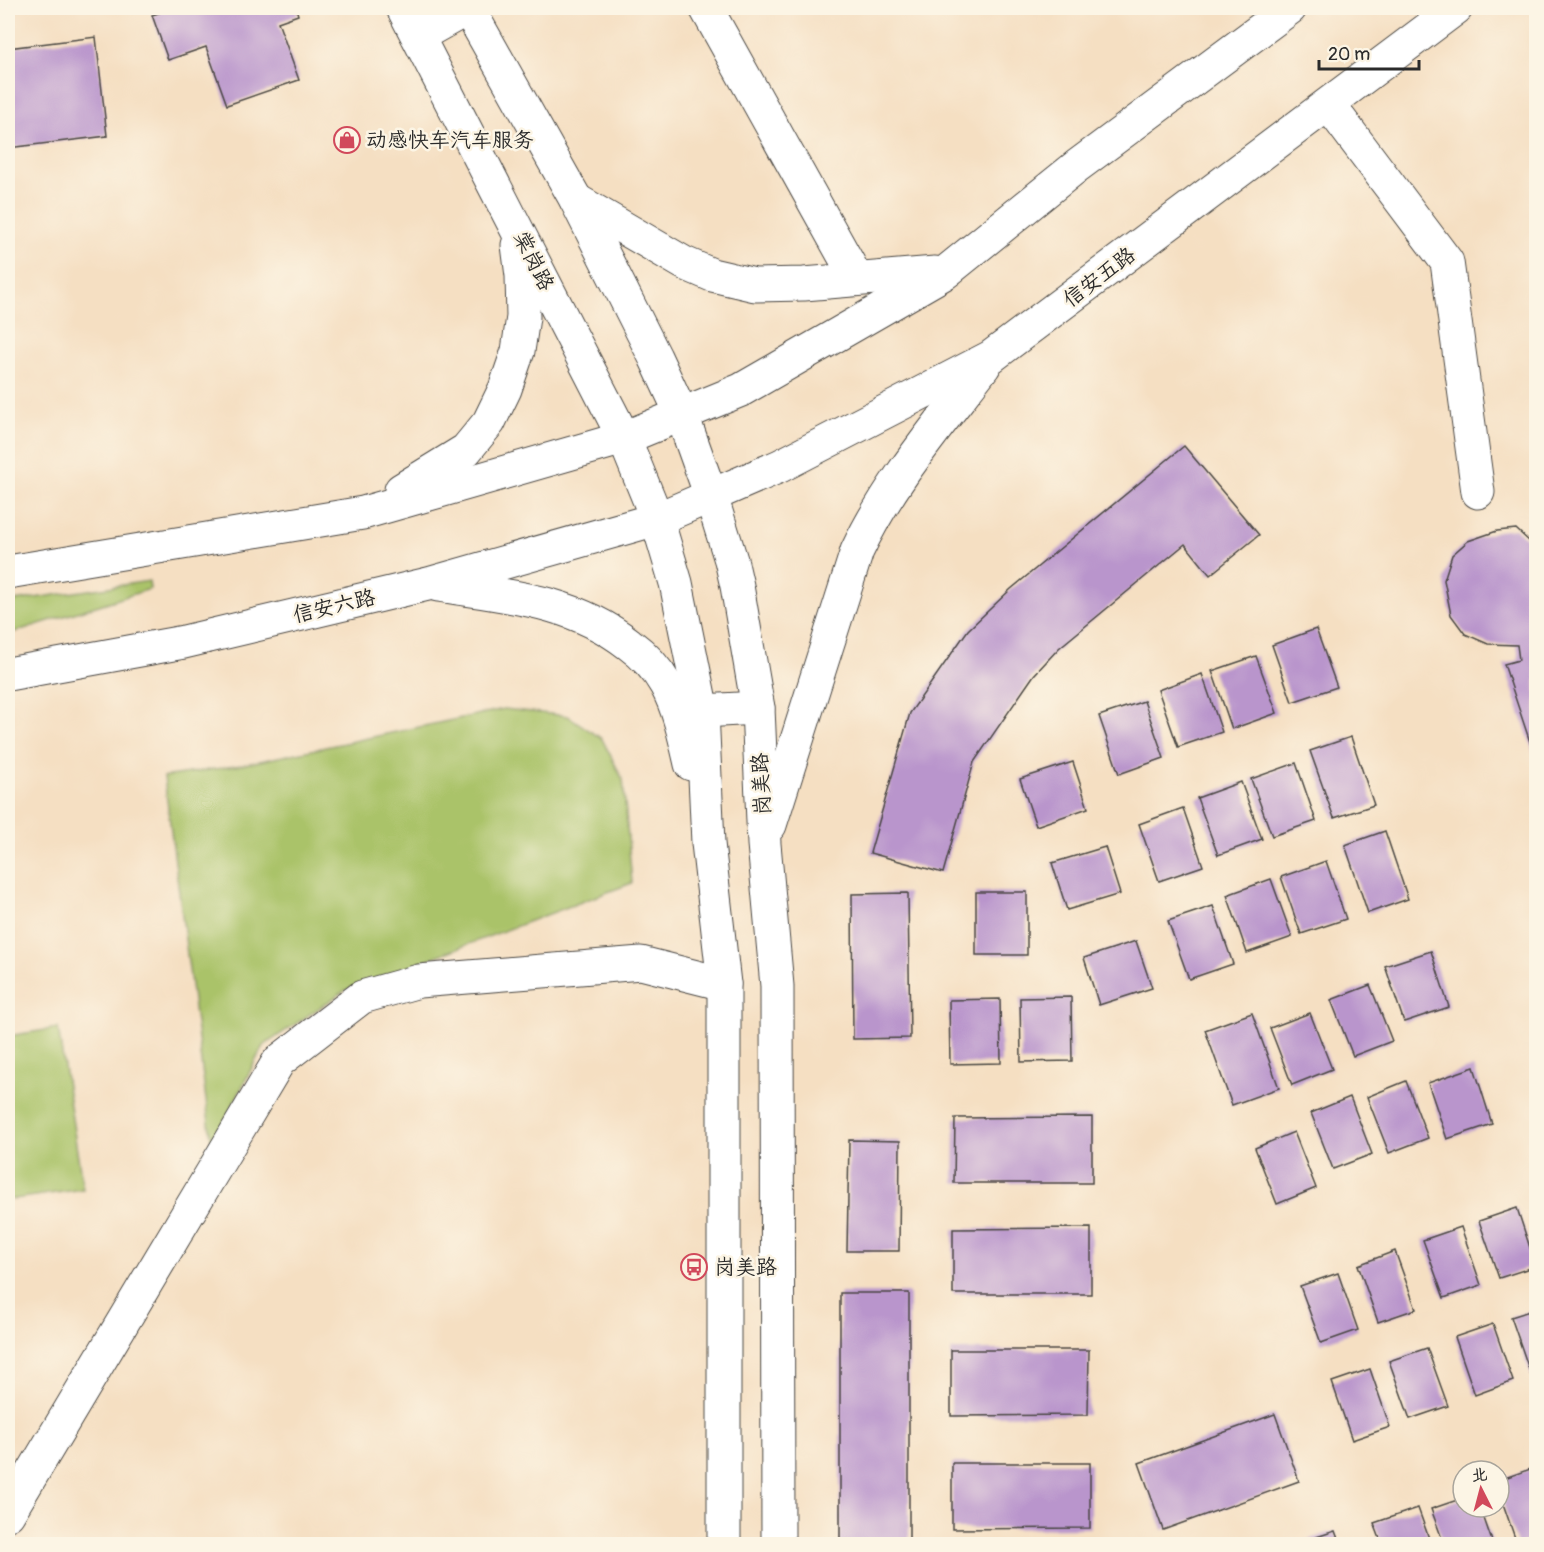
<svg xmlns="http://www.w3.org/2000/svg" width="1544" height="1552" viewBox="0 0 1544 1552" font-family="Pangolin,'LXGW WenKai TC',sans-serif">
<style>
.green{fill:#aac369;stroke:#6a774a;stroke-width:1.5}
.building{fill:#b995cc}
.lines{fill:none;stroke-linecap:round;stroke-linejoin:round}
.minor-casing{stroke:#494642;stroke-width:35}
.major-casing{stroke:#494642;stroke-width:35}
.minor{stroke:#fff;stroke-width:33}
.major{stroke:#fff;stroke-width:33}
.labels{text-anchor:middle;stroke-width:5;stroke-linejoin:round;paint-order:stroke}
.poi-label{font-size:21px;fill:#2b2b2b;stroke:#fcf5e5;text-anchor:start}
.street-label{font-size:21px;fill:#2b2b2b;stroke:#fcf5e5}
</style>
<rect width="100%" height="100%" fill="#fcf5e5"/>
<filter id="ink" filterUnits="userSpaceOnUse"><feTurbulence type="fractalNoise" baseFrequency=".0167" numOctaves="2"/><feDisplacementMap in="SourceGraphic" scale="12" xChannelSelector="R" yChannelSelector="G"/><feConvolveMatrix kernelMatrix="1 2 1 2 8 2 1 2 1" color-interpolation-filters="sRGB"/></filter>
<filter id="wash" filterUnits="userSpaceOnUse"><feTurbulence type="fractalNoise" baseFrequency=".008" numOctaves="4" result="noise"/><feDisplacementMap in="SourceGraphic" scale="24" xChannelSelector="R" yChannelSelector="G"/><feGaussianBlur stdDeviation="1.35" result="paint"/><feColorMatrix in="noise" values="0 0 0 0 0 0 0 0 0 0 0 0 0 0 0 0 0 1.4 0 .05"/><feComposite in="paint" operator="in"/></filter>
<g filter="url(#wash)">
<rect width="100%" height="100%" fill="#f5dfc2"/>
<g class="green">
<path d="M149,581l1,8 -142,45v-32z"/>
<path d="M504,709l64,7 34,23 21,41 9,103 -286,107 -83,56 -51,100 -48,-369 77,-12z"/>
<path d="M58,1028l25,161 -75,11v-164z"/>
</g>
<g id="blocks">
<g class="building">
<path d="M174,8h122l2,7 -20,7 21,58 -72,25 -21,-58 -38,13 -16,-45z"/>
<path d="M96,37l11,99 -99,12v-100z"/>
<path d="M1184,446l75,89 -49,40 -25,-31 -126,104 -25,27 -60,87 -31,111 -73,-20 40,-140 58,-83 43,-41z"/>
<path d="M1516,529l14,13 6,-2v220l-32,-96 15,-4 -2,-15 -29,-1 -23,-10 -14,-19 -7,-35 8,-25 16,-14 29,-10z"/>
<path d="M1316,629l21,58 -45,15 -20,-57z"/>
<path d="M1256,656l21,57 -45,16 -20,-58z"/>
<path d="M1202,674l20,58 -44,15 -20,-57z"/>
<path d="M1144,701l20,57 -45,16 -20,-58z"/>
<path d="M1351,737l23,68 -40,13 -24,-67z"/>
<path d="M1073,762l15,46 -52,18 -16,-47z"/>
<path d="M1296,763l20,58 -44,15 -21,-57z"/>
<path d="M1241,782l21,57 -44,16 -21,-57z"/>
<path d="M1183,808l20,58 -44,15 -20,-57z"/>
<path d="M1385,831l23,68 -40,14 -23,-68z"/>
<path d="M1105,847l15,47 -53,16 -15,-47z"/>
<path d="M1326,861l20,58 -45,15 -20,-57z"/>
<path d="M1271,879l21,58 -45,16 -20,-58z"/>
<rect x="976" y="892" width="51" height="63"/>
<path d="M908,893l2,145 -57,1 -1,-145z"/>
<path d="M1213,906l20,58 -44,15 -21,-58z"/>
<path d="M1136,941l16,47 -53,17 -15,-47z"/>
<path d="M1431,951l18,56 -45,15 -19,-56z"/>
<path d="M1370,985l22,56 -39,15 -22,-56z"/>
<path d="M1071,997l1,64 -51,1 -1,-64z"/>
<path d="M1000,999l1,64 -51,1 -1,-64z"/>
<path d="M1252,1013l27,75 -47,17 -27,-75z"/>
<path d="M1310,1013l22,56 -40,16 -22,-57z"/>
<path d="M1474,1067l18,57 -45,15 -19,-56z"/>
<path d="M1406,1081l22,57 -39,15 -22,-56z"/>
<path d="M1350,1097l22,57 -39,15 -22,-56z"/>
<path d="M1092,1117v66h-138l1,-65z"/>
<path d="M1294,1132l22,56 -39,16 -22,-56z"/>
<path d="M849,1140l51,1 -1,110h-52z"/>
<path d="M1517,1208l19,58 -37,12 -20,-57z"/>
<path d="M1461,1227l20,58 -37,13 -21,-58z"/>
<path d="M1091,1228v66h-138v-65z"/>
<path d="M1395,1251l21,58 -38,13 -20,-57z"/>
<path d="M1338,1273l20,57 -37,13 -21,-57z"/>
<rect x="840" y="1293" width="69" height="251"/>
<path d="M1536,1309v64l-5,2 -20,-58z"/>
<path d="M1493,1324l20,57 -38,14 -20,-58z"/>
<path d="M1427,1348l21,58 -38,13 -21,-58z"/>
<path d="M951,1350h138l-1,65 -137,1z"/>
<path d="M1370,1369l20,58 -38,13 -20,-58z"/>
<path d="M1275,1414l24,67 -136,49 -24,-67z"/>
<path d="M952,1463h138v65l-138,1z"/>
<path d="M1536,1467v73l-19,4 -18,-52v-12z"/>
<path d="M1463,1498v9h17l13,37h-49l-13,-35z"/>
<path d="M1418,1508l13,36h-49l-8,-21z"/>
<path d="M1335,1531l5,13h-45z"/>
</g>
</g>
</g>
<g filter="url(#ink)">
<use href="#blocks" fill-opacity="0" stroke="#494642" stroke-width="1.5"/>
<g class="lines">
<defs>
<g id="minor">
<path d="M706,8l151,271"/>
<path d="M1329,105l118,157 31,230"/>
<path d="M8,1514l271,-453 83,-64 57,-16 222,-18 83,21"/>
</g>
<g id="major">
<path d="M403,8l221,430 33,81 19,64 26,128 6,132 16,141v560"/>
<path d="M468,8l108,192 79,157 27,58 29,81 20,64 6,26 21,122 6,136 13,142 1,558"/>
<path d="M418,36l50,-28"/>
<path d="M576,200l108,63 28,12 43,10 49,-1 131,-11"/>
<path d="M401,490l65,-40 23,-28 16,-33 13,-38 5,-34 -1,-41 -4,-31"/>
<path d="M8,572l355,-59 261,-75 117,-48 205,-118 131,-106 213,-158"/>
<path d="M438,585c69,11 135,15 191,59 15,11 28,25 37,41 13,24 19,53 25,79"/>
<path d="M8,674l176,-32 244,-58 229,-65 123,-53 211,-109 465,-349"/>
<path d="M702,711l56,-3"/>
<path d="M770,825l87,-274c32,-68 82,-126 127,-185"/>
</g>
</defs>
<use href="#minor" class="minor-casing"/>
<use href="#major" class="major-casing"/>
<use href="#minor" class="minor"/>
<use href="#major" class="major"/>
</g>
</g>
<defs>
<symbol id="shop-ring" viewBox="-11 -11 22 22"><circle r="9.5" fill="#fcf5e5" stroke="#d1495b" stroke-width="1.5"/><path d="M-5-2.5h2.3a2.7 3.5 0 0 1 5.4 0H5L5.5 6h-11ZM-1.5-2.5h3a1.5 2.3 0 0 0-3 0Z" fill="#d1495b"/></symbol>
<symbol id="bus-ring" viewBox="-11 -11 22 22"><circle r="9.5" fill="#fcf5e5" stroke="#d1495b" stroke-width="1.5"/><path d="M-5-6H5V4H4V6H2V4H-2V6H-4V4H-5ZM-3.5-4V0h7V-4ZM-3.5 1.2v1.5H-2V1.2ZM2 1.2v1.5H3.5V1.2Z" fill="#d1495b"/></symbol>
</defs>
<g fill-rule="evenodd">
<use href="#shop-ring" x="332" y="125" width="30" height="30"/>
<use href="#bus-ring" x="679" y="1252" width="30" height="30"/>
</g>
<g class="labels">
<g class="poi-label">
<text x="366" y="147">动感快车汽车服务</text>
<text x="714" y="1274">岗美路</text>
</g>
<g class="street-label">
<text transform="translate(534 261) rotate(63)" y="7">棠岗路</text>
<text transform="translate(1099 277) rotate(-37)" y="7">信安五路</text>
<text transform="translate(334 606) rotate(-13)" y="7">信安六路</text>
<text transform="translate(761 784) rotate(-93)" y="7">岗美路</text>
</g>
</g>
<rect width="1544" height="1552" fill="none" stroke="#fcf5e5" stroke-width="30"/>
<g transform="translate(1481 1489) rotate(354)"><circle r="28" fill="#fcf5e5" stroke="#a8a49b" stroke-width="1.5"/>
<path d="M0-4.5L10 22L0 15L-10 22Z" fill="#d1495b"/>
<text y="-9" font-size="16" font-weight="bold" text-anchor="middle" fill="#2b2b2b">北</text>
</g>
<path d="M1319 60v9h100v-9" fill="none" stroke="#2b2b2b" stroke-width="3"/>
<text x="1328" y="60" font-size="18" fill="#2b2b2b" stroke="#fcf5e5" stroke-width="4.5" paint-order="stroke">20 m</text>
</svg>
